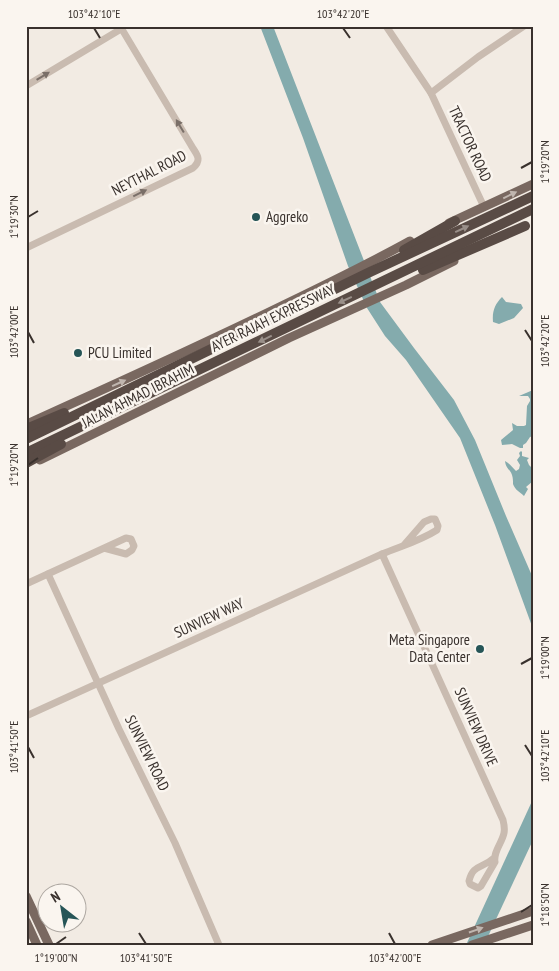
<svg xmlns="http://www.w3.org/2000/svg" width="559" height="971" viewBox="0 0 559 971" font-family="'PT Sans Narrow',sans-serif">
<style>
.water{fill:#84abad}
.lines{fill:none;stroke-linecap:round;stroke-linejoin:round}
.minor{stroke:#c9bbb0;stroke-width:7}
.major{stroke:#796860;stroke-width:9}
.highway{stroke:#594b45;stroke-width:10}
.oneway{fill:#7a6f68}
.oneway2{fill:#c0b6af}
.oneway3{fill:#998f89}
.ticks{fill:none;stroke:#39312d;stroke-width:2}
.poi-dot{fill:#265557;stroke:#faf5ef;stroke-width:2}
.labels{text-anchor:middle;stroke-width:5;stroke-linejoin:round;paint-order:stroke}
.street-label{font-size:15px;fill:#39312d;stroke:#faf5ef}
.poi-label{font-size:15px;fill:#39312d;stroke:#faf5ef;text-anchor:start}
.neatline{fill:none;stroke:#39312d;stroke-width:2}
.ticks-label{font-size:12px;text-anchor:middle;fill:#39312d}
</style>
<rect width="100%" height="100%" fill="#f2ebe3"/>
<g class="water">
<path d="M260,26h13l107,276 34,46 40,52 21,40 31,76 27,62v51l-38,-104 -35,-87 -54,-78 -21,-24 -18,-28 -19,-42 -45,-128z"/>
<path d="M502,297l4,5 15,2 2,4 -9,10 -15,6 -6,-2c-1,-11 2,-18 9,-25z"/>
<path d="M533,390v27l-2,8 2,11 -3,1 -4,6 -3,2v3h-3l-8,-4 -10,1 -1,-5 12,-10 -1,-7 5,3h7l2,-1 1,-19 3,-5v-2l-2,-3h-9z"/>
<path d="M521,451l1,1v4l7,2 -2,2 2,5 4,4v12l-7,6 2,2 -4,7c-4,-4 -9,-6 -11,-12 0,-3 0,-6 -1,-9 -2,-6 -6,-6 -7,-14 5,3 7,6 11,10l3,-2 1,-4 -3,-5 3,-4 -1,-3z"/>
<path d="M533,799v41l-49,105h-18z"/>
</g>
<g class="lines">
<g class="minor">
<path d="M386,26l45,67 53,114"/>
<path d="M26,86l95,-57"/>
<path d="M431,93l47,-36 46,-31"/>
<path d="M26,248l167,-80c10,-9 3,-14 -2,-23l-71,-119"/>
<path d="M382,554l121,266c1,4 2,8 1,13 -2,10 -11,19 -9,29l-14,24 -3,2 -8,-4 -1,-3c4,-17 13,-12 25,-23"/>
<path d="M48,574l71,155 56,114 44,102"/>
<path d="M26,584l100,-46 5,1 3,7 -2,4 -6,4 -22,-6"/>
<path d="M26,716l356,-162c19,-8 38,-13 55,-24l1,-4 -3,-7h-4l-7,3 -20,23"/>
</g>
<g class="major">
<path d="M449,223l84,-39"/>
<path d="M29,423c80,-36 159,-72 238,-110 48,-23 96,-46 143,-72"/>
<path d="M40,460l249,-122 117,-53 48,-24"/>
<path d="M26,896l23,49"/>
<path d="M26,921l11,24"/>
<path d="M432,945l101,-34"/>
<path d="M472,945l61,-20"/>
</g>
<g class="highway">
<path d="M404,250l51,-29"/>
<path d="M423,270l102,-44"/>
<path d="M26,429l38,-16"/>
<path d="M26,439l344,-167 163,-76"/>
<path d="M26,453l507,-244"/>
<path d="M26,463l35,-19"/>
</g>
</g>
<defs><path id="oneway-solid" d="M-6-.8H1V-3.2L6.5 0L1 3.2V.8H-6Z" transform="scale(1.25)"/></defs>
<g class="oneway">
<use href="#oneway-solid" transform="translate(43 76) rotate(-31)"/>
<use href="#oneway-solid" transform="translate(180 126) rotate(-121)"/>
<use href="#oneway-solid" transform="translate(140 193) rotate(-26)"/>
</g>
<g class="oneway2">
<use href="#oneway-solid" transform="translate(510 195) rotate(-26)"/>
<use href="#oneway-solid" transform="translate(119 383) rotate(-24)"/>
<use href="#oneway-solid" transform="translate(476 930) rotate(-19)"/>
</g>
<g class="oneway3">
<use href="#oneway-solid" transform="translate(462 229) rotate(-25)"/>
<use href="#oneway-solid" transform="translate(345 300) rotate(155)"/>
<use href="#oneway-solid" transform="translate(265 339) rotate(154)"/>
</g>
<path class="ticks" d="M94,28l6,10M343,28l7,10M521,168l11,-6M28,217l10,-6M525,330l7,11M28,332l6,11M28,465l10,-7M521,664l11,-6M525,745l7,11M28,747l6,11M521,912l11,-7M139,933l7,11M389,933l6,11M56,944l10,-7"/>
<g class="poi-dot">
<circle cx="256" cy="217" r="5"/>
<circle cx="78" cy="353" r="5"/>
<circle cx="480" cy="649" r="5"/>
</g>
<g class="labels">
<g class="street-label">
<text transform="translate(470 144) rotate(65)" y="5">TRACTOR ROAD</text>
<text transform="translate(149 173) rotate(-27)" y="5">NEYTHAL ROAD</text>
<text transform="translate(273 318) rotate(-26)" y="5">AYER RAJAH EXPRESSWAY</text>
<text transform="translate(138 396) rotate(-27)" y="5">JALAN AHMAD IBRAHIM</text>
<text transform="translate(209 618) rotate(-25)" y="5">SUNVIEW WAY</text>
<text transform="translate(476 727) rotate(66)" y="5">SUNVIEW DRIVE</text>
<text transform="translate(147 753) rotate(64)" y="5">SUNVIEW ROAD</text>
</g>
<g class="poi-label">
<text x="266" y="222">Aggreko</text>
<text x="88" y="358">PCU Limited</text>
<text x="470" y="645" text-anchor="end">Meta Singapore<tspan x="470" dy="17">Data Center</tspan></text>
</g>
</g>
<rect width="559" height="971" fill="none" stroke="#faf5ef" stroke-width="55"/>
<g transform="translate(62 908) rotate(329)"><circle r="24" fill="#faf5ef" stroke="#ada7a1"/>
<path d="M0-4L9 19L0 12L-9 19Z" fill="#265557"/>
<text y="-8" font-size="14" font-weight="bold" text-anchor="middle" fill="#39312d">N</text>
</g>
<rect x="28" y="28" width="504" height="916" class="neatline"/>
<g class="ticks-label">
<text x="94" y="18">103°42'10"E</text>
<text x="343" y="18">103°42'20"E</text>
<text transform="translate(545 162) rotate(-90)" y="4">1°19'20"N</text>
<text transform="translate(14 217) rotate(-90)" y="4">1°19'30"N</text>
<text transform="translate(14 332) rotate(-90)" y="4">103°42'00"E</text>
<text transform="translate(545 341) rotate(-90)" y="4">103°42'20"E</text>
<text transform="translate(14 465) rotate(-90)" y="4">1°19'20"N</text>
<text transform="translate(545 658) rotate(-90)" y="4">1°19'00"N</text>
<text transform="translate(14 747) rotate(-90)" y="4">103°41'50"E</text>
<text transform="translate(545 756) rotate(-90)" y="4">103°42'10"E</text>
<text transform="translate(545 905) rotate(-90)" y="4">1°18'50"N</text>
<text x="56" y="962">1°19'00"N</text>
<text x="146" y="962">103°41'50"E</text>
<text x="395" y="962">103°42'00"E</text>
</g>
</svg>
